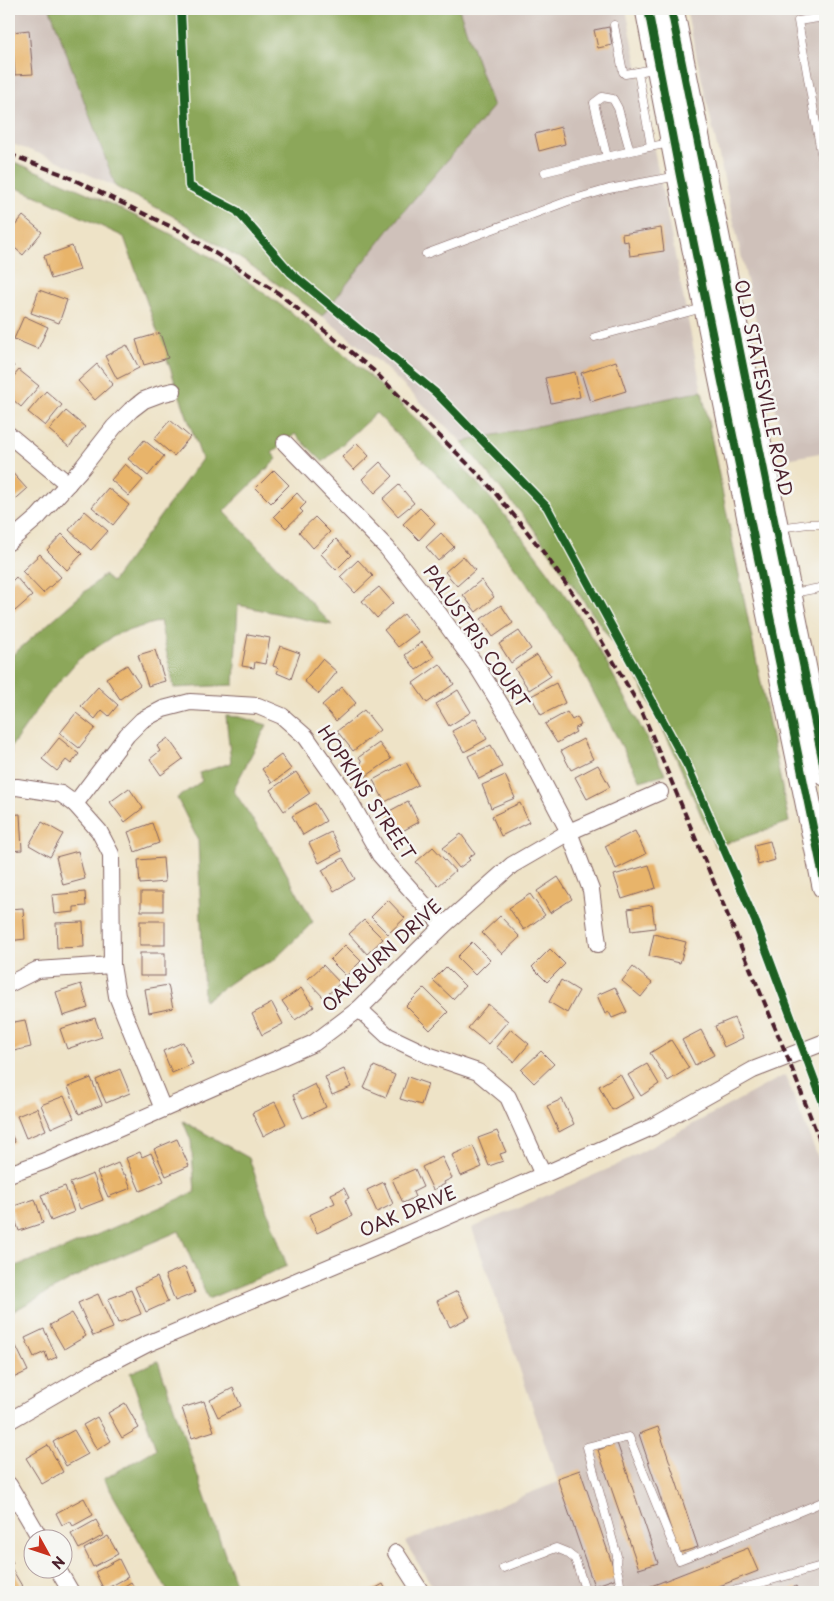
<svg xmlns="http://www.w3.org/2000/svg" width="834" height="1601" viewBox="0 0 834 1601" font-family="'Playpen Sans',sans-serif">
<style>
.industrial{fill:#cfc1ba}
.forest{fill:#8ca75a;stroke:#6b6342}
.building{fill:#e8b46b}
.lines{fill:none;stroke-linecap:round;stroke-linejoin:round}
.service-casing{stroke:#836462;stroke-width:9}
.minor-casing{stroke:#836462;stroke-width:18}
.primary-casing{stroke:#836462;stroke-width:27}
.service{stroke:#fff;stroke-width:8}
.minor{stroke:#fff;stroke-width:16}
.primary{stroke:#fff;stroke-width:25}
.rail{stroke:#4a1f2b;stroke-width:4;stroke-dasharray:8 4;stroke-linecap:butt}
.cycleway-casing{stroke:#f6f6f2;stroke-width:11}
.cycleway{stroke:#1b5e20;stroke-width:8}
.labels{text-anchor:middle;stroke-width:5;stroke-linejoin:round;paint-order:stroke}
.street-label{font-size:18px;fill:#4a1f2b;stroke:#f6f6f2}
</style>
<rect width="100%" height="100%" fill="#f6f6f2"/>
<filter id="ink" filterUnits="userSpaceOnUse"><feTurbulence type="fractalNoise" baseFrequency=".02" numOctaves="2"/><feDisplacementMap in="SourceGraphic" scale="10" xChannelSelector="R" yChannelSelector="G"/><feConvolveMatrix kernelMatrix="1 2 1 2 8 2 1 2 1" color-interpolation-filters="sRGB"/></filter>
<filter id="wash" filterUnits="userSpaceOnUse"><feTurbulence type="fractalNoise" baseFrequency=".0096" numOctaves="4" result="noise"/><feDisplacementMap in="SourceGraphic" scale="20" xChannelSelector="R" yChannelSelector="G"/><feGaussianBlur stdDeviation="1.12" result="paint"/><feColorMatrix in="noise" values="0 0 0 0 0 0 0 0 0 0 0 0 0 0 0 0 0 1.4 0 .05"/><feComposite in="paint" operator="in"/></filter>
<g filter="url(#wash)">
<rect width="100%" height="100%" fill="#eee3c7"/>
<g class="industrial">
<path d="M9,9h41l66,178 -64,-29 -43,-15z"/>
<path d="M459,9h167l76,382 -240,51 -82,-79 -58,-47 80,-103 91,-106z"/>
<path d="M686,9h139v443l-38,7z"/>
<path d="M785,1075l40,100v417h-389l-31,-50 153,-60 -86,-254 143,-62z"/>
</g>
<g class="forest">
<path d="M50,9h409l34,98 -91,106 -80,103 -73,-52 -78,-49 -55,-28z"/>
<path d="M9,160c54,21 108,46 160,73 38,19 74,45 109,70 111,80 207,177 285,289 39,58 70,120 102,182l-25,7 -62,-118 -53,-82 -40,-52 -44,-50 -65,-66 -53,49 -28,-28 -23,19 5,6 -53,52 108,114 -94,-20 -4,80 -60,3 -14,-67 -43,13 -38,25 -29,33 -39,55v24h-2v-113l95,-83 8,7 90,-123 -78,-222 -85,-40 -30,-12z"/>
<path d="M702,391l87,431 -74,25 -44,-101 -33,-67 -108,-155 -68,-82z"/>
<path d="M226,716l14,1 27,8 -34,65 43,64 37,68 -40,39 -29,12 -40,28 -6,-161 -21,-42 25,-17 -3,-8 32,-10z"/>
<path d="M183,1121l66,37 38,108 -79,33 -29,-68 -85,36 -82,45 -3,-10v-34l53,-18 133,-58 -4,-51z"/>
<path d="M158,1361l80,231h-70l-64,-113 52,-30 -26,-76z"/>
</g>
<g id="blocks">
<g class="building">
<path d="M609,27l3,18 -14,3 -4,-18z"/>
<path d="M29,30l4,44 -18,1 -3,-43z"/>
<path d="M561,127l4,17 -26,7 -4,-17z"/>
<path d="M23,216l19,16 -19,23 -14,-12v-10z"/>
<path d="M661,228l3,23 -34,5 -2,-15 -5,1 -1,-8z"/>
<path d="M72,246l8,24 -29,9 -7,-23z"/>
<path d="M39,290l28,10 -8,23 -28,-10z"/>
<path d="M24,316l24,11 -10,22 -24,-10z"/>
<path d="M160,333l8,25 -24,7 -8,-25z"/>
<path d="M127,345l12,23 -22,11 -12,-23z"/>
<path d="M9,361l5,5 -5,7z"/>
<path d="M616,361l10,30 -36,11 -9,-29z"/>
<path d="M97,364l16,20 -18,16 -17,-19z"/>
<path d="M19,370l20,16 -18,21 -12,-11v-14z"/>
<path d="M575,372l5,25 -29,6 -6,-25z"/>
<path d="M46,391l16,14 -17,21 -17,-14z"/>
<path d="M66,411l19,16 -16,20 -20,-17z"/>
<path d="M170,420l20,17 -16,19 -20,-17z"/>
<path d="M144,440l20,16 -16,20 -20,-17z"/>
<path d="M357,443l12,13 -15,14 -12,-13z"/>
<path d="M380,462l13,14 -18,17 -13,-14z"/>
<path d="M125,464l18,16 -14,16 -18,-16z"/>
<path d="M9,469l18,20 -18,16z"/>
<path d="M274,470l15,15 -18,18 -15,-15z"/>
<path d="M399,485l15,18 -16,13 -15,-17z"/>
<path d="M108,488l21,17 -16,20 -21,-18z"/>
<path d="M297,493l9,10 -6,6 3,3 -17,16 -12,-12z"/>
<path d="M420,508l15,15 -16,17 -16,-16z"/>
<path d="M85,511l23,20 -17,19 -22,-20z"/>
<path d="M315,517l15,15 -17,16 -14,-16z"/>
<path d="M441,533l13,14 -16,14 -12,-14z"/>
<path d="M62,534l20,20 -15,16 -20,-20z"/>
<path d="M336,539l15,16 -15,15 -15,-16z"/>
<path d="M40,554l21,23 -18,16 -21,-22z"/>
<path d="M463,556l12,14 -18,16 -12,-14z"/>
<path d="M358,560l15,16 -18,17 -15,-16z"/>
<path d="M16,577l16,19 -17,15 -6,-7v-20z"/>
<path d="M481,580l13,17 -18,15 -13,-17z"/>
<path d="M379,587l14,16 -16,15 -15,-17z"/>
<path d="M501,605l12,18 -20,14 -12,-18z"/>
<path d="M404,614l14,18 -20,15 -14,-17z"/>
<path d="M519,631l12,18 -20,14 -12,-19z"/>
<path d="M248,634l22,4 -5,26 -10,-2 -1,6 -12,-2z"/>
<path d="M422,642l12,15 -18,13 -11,-15z"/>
<path d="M280,646l20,7 -9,26 -14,-6 2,-5 -6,-2z"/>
<path d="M155,650l10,31 -17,5 -10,-31z"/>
<path d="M537,655l14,21 -22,14 -14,-21z"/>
<path d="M322,659l15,13 -18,22 -15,-13z"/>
<path d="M440,664l14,20 -27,19 -14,-20z"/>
<path d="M127,665l13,20 -20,14 -14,-21z"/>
<path d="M556,683l9,20 -24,12 -10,-19z"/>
<path d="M98,687l20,18 -9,11 -7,-6 -7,9 -14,-13z"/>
<path d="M342,687l14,16 -20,18 -14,-16z"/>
<path d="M458,690l13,22 -22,14 -13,-22z"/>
<path d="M364,710l16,20 -27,21 -16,-20z"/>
<path d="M567,712l5,8 5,-3 4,8 -7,4 2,3 -19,11 -12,-19z"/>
<path d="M76,713l19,15 -16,20 -19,-15z"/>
<path d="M476,718l11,21 -23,13 -12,-21z"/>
<path d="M59,738l20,16 -8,10 -5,-4 -9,11 -15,-12z"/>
<path d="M168,738l15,21 -22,16 -11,-16 10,-8 -3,-5z"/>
<path d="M583,739l10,20 -22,11 -10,-19z"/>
<path d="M379,743l12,16 -26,18 -8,-11 5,-4 -3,-5z"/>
<path d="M491,745l11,22 -23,12 -11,-23z"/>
<path d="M281,755l10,14 -19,14 -10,-14z"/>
<path d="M406,762l12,23 -33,17 -12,-22z"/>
<path d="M598,765l12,22 -23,12 -12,-22z"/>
<path d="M296,772l14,21 -26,18 -14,-21z"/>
<path d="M505,775l10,23 -24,10 -9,-23z"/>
<path d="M129,788l14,20 -18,14 -15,-20z"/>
<path d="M408,801l11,21 -22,12 -11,-21z"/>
<path d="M315,803l11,18 -23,14 -11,-19z"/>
<path d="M520,803l9,19 -28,14 -9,-20z"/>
<path d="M20,814l2,36 -13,1v-36z"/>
<path d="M42,822l21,12 -13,23 -21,-12z"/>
<path d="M152,823l7,20 -24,9 -7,-20z"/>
<path d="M635,831l11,23 -30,15 -11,-23z"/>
<path d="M331,832l10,19 -22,12 -10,-20z"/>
<path d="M461,834l14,19 -7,5 2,2 -11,8 -16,-20z"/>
<path d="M770,841l5,19 -17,5 -4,-20z"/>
<path d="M433,847l22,24 -17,15 -22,-24z"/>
<path d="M78,851l7,28 -22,6 -7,-28z"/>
<path d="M163,858l2,24 -25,2 -2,-24z"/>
<path d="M343,858l12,21 -21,12 -12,-21z"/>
<path d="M649,865l7,23 -34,11 -8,-24z"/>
<path d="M558,877l14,22 -22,14 -13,-22z"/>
<path d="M85,892l1,14 -12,1v5l-20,2 -2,-19z"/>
<rect x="141" y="892" width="22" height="19"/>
<path d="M530,894l15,21 -21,15 -15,-22z"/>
<path d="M388,900l17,18 -17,16 -17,-17z"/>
<path d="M652,905l3,23 -24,3 -3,-22z"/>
<path d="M23,908l2,31 -16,2v-32z"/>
<path d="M500,916l20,21 -18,17 -20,-21z"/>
<path d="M364,920l19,19 -16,15 -18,-20z"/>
<rect x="140" y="921" width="25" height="24"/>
<path d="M83,922l1,25 -27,1 -1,-25z"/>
<path d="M654,934l32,8 -6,21 -31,-7z"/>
<path d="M472,942l18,18 -15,15 -18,-18z"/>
<path d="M345,945l16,16 -15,15 -16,-16z"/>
<path d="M550,949l15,15 -18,18 -15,-15z"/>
<rect x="140" y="953" width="25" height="23"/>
<path d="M323,965l17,18 -16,15 -17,-18z"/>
<path d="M446,967l19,19 -12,13 -20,-19z"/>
<path d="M633,967l19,16 -11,14 -19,-16z"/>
<path d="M561,980l18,11 -12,22 -18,-11z"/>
<path d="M81,984l7,24 -25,8 -7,-24z"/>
<path d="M168,985l5,23 -24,5 -4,-24z"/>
<path d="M615,987l12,25 -15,6 -3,-6 -4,2 -8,-19z"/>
<path d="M301,988l13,19 -19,13 -13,-19z"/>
<path d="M424,988l24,24 -18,18 -24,-24z"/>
<path d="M272,1003l11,21 -21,11 -10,-21z"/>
<path d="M488,1004l20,17 -20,23 -20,-16z"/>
<path d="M95,1018l7,19 -35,12 -7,-20z"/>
<path d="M734,1018l9,20 -19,9 -9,-21z"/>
<path d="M25,1020l6,27 -22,5v-29z"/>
<path d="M511,1029l18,15 -15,18 -18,-15z"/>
<path d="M701,1030l13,25 -19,10 -13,-25z"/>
<path d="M671,1040l18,28 -21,13 -18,-28z"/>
<path d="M183,1042l10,22 -21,9 -9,-22z"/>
<path d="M541,1051l13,13 -20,19 -13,-13z"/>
<path d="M647,1064l12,20 -18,12 -13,-21z"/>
<path d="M374,1066l21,9 -9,22 -22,-9z"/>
<path d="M120,1069l10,24 -24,10 -10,-23z"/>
<path d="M344,1069l7,18 -19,8 -7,-18z"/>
<path d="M620,1074l13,24 -21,12 -13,-24z"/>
<path d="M408,1077l20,7 -7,21 -21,-6z"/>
<path d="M91,1078l11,27 -23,9 -11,-27z"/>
<path d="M315,1084l11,23 -23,11 -10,-23z"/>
<path d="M64,1096l10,22 -23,10 -10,-23z"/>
<path d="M562,1099l12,25 -15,8 -12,-26z"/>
<path d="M275,1102l11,22 -23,12 -11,-23z"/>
<path d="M37,1108l9,22 -20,8 -9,-22z"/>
<path d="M9,1130l6,12 -6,3z"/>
<path d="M497,1131l9,21 -6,2 3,7 -14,5 -11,-28z"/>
<path d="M177,1139l12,27 -23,10 -12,-27z"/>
<path d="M473,1146l9,21 -21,9 -9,-21z"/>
<path d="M140,1152l2,5 9,-4 13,28 -24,10 -14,-33z"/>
<path d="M442,1157l10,21 -8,4 1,2 -12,6 -11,-23z"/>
<path d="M118,1163l5,11h2l6,14 -23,9 -11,-25z"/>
<path d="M415,1169l8,18 -10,5 2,5 -12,6 -11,-24z"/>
<path d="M93,1174l10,26 -23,9 -10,-26z"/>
<path d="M384,1182l9,22 -16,8 -10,-22z"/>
<path d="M65,1186l9,26 -23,9 -10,-26z"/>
<path d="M344,1188l5,10 -4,2 7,16 -35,17 -8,-18 26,-12 -4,-9z"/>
<path d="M35,1199l8,24 -24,8 -8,-24z"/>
<path d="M185,1267l10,26 -20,8 -10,-26z"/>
<path d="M157,1277l11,25 -22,10 -11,-25z"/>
<path d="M131,1290l10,24 -23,9 -10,-24z"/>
<path d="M457,1291l13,26 -20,10 -13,-26z"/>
<path d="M98,1294l15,34 -20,8 -15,-33z"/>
<path d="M72,1313l14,23 -22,13 -14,-24z"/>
<path d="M44,1329l13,28 -9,4 -3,-9 -11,5 -9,-19z"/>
<path d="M16,1346l12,25 -19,9v-30z"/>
<path d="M233,1388l8,18 -23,11 -8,-17z"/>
<path d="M204,1401l10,30 -22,7 -10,-30z"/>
<path d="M125,1403l14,25 -17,10 -14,-25z"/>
<path d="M97,1417l14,24 -14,9 -14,-25z"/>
<path d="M658,1427l40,120 -19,6 -40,-119z"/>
<path d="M74,1430l14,24 -22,12 -13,-24z"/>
<path d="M617,1443l41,120 -19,6 -41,-119z"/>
<path d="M48,1445l15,27 -21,12 -16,-26z"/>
<path d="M580,1470l37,108 -23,8 -37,-108z"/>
<path d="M84,1498l9,17 -20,11 -3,-5 -8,4 -6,-12z"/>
<path d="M96,1520l8,15 -25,14 -8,-15z"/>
<path d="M108,1536l10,18 -25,13 -9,-18z"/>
<path d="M748,1548l10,23 -54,21h-68z"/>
<path d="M9,1555l4,8 -4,3z"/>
<path d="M119,1559l9,18 -24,13 -9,-18z"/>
<path d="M12,1569l10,17 -10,6h-3v-21z"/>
<path d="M131,1582l6,10h-22z"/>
<path d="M383,1584l4,8h-18z"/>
<path d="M796,1586l3,6h-13z"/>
</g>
</g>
</g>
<g filter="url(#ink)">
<use href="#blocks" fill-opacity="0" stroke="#836462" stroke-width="1"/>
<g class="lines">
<defs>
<g id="service">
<path d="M825,17l-27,4 27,154"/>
<path d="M614,25l9,47 2,2 13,-2"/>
<path d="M651,146l-13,-74 19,-4"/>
<path d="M607,157l-13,-54 8,-6 11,2 5,9 12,43"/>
<path d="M545,172l99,-24 26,-5"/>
<path d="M426,254l142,-53 41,-12 69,-13"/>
<path d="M595,337l108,-29"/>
<path d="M779,528l29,-4h17"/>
<path d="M793,593l32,-6"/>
<path d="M503,1568l53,-20 10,4 9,7 11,33"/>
<path d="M618,1592c6,-14 -5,-21 -1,-36l-30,-109 42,-10 50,123c49,-18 97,-39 146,-59"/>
<path d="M729,1592l96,-27"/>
</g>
<g id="minor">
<path d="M9,435l59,49"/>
<path d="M285,443l102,105 52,66 39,54 34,55 57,109 22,58 7,54"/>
<path d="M9,542l29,-25 44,-49 32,-41 17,-17 13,-10 16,-6 13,-3"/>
<path d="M9,788l8,-1 44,7 14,10 24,27 12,23 1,111 5,31 46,113"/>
<path d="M75,804l52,-69 15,-15 21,-11 27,-7 68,4 24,10 24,21 38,54 36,64 63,71"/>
<path d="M9,984l28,-14 75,-5"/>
<path d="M359,1009l29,27 40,19 50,17 30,25 35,78"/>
<path d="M9,1174l36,-13 269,-118 45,-34 84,-83 69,-61 57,-33 91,-40"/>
<path d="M9,1421l86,-50 52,-27 244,-103 152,-66 109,-48 101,-57 72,-28"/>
<path d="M9,1485l31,53"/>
<path d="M396,1553l25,39"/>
<path d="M57,1568l14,24"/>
</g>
<g id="primary">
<path d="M648,9l32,167 145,710"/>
<path d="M671,9l154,764"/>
</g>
</defs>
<use href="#service" class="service-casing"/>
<use href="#minor" class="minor-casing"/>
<use href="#primary" class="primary-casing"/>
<use href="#service" class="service"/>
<use href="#minor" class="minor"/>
<use href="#primary" class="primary"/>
<path class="rail" d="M9,154l55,21 116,56 98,62 95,77 111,110 33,39 27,34 38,54 59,102 146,347 38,98"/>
<defs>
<g id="cycleway">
<path d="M181,9l8,177 48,25 54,62 145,120 111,114 141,260 68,156 69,185"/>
<path d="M648,9l32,167 145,710"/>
<path d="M671,9l154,764"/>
</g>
</defs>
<use href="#cycleway" class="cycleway-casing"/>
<use href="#cycleway" class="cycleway"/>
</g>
</g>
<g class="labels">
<g class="street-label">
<text transform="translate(763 388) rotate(78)" y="6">OLD STATESVILLE ROAD</text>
<text transform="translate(476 637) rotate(55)" y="6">PALUSTRIS COURT</text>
<text transform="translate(366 793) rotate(56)" y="6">HOPKINS STREET</text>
<text transform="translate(382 956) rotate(-43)" y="6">OAKBURN DRIVE</text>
<text transform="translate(408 1212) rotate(-23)" y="6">OAK DRIVE</text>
</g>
</g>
<rect width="834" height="1601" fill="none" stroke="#f6f6f2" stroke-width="30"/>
<g transform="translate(48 1554) rotate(130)"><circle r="24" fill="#f6f6f2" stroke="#b1a0a2"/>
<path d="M0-4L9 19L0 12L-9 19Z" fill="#c8321e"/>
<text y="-8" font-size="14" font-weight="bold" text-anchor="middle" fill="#4a1f2b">N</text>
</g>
</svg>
